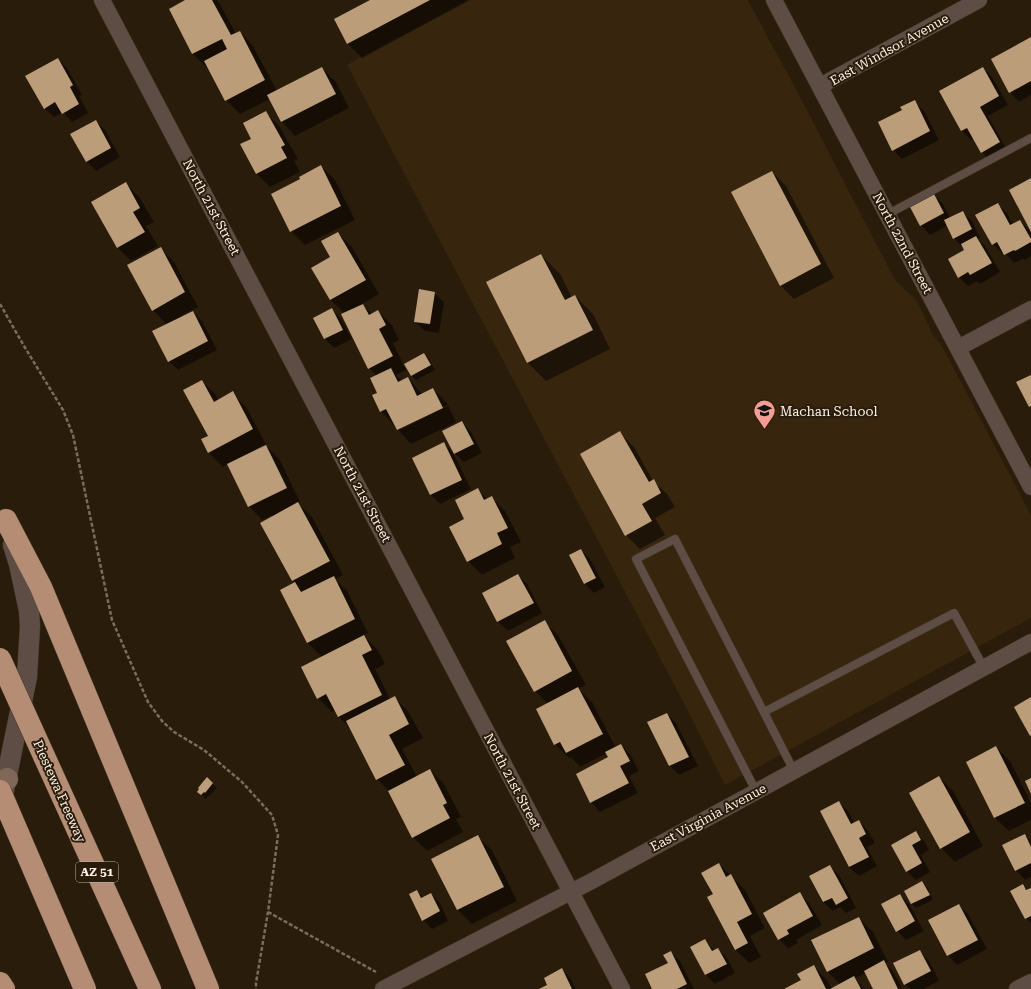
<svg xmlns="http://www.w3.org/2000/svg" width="1031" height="989" viewBox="0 0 1031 989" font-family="'Roboto Serif',serif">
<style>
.built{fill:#37250d}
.shadow{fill:#0007;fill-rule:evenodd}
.building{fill:#bb9d7a}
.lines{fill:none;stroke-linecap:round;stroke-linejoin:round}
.service-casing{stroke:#433625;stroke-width:9}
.minor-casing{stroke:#433625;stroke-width:17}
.tertiary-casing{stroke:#433625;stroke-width:21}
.secondary-casing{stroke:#433625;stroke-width:23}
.motorway-casing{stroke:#433625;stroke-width:23}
.path{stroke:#796d5e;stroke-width:2.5;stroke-dasharray:4 2;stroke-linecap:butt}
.service{stroke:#5e4d44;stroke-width:8}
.minor{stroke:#5e4d44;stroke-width:16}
.tertiary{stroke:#5e4d44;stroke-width:20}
.secondary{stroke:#816758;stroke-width:22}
.motorway{stroke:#b58d75;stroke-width:22}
.motorway-bridge-casing{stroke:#433625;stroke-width:23;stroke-linecap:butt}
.motorway-bridge{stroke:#b58d75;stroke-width:22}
.labels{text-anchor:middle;stroke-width:4;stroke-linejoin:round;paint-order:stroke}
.shield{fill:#2a1c0b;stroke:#bdb2a5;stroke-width:1}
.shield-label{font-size:12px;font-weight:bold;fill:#fcf2e7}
.street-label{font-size:13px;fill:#fcf2e7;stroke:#2a1c0b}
.poi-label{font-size:13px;fill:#fcf2e7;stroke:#2a1c0b;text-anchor:start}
</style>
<rect width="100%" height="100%" fill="#2a1c0b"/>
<path class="built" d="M467,0h281l61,114 86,166 22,21 16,34 10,13 88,167v103l-306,167 -37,-74 -341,-646z"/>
<g class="shadow">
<path d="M187,0h30l3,4 16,30 4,-2 13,14 24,45 45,-23 14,14 13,26 -54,28 -13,-14 -12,-23 -30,15 -14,-14 -18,-33 -1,1 -14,-14 -23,-45z"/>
<path d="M373,0h97l-108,58 -14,-14 -13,-25z"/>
<path d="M1031,38v57l-12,7 -9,-10 -18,-32z"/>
<path d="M58,59l9,9 15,27 -3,1 9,17 -16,9 -9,-10 -9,5 -10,-9z"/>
<path d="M983,68l9,9 16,28 -20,11 20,36 -17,10 -9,-10 -8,-14 -3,2 -9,-9 -22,-39z"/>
<path d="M914,101l10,10 15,29 -37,19 -9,-9 10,-40z"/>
<path d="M265,112l14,14 19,33 -4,2 6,11 -30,15 -14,-14 -3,-34z"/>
<path d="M96,121l9,9 15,27 -24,14 -9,-9 -15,-28z"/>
<path d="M321,166l14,14 20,40 -50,25 -14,-14 10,-51z"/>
<path d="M772,172l14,14 48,92 -40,21 -14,-14z"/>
<path d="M126,184l14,14 14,24 -8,4 12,20 -27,15 -14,-14z"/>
<path d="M934,195l9,9 7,14 12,-6 10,9 8,17 -2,1 7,7 15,26 -20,12 -3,-3 -9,5 -9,-9 6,-27 -11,-12 -7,-12 -17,9 -9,-10 -9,-18z"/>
<path d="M997,204l10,9 6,12 7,-4 11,11v24l-6,4 -2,-1 -9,4 -10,-11 -2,1 -9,-9z"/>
<path d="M338,233l14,14 27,47 -17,10 10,10 6,-3 14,14 7,15 -6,3 13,27 -10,5 6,6 6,-3 14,16 11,-5 14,14 9,19 -45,22 -30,-33 -4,-35 -8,-8 -24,-54 -14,-14v-42zM447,405l1,1 -47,23v-2z"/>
<path d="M160,248l14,14 24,45 -16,8 1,2 10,-5 9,9 15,29 -39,20 -9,-9 -2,-36 -14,-15z"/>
<path d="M541,255l19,19 12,24 3,-2 18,18 17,35 -64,32 -18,-18z"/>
<path d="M434,293l10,9 -5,31 -14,-2 -10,-9z"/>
<path d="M332,309l9,10 11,20 -18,9 -9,-9z"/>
<path d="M424,354l4,4 7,12 -19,10 -4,-4z"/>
<path d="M202,381l14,14 2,5 14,-7 14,14 20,37 -10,5 1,2 9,-5 14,14 20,42 -3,1 15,14 31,58 -8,4 12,12 21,42 -5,2 15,15 7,14 -10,5 15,30 4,-2 14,14 15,27 -21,11 15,28 13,-7 14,14 17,33 -5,2 7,13 -36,19 -14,-14 -23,-45 -13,-13 -26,-50 -12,-12 -4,-7 -3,2 -14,-14 5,-40 -15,-15 -13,-60 -34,-60 12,-6 -1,-2 -10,5 -13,-14 -21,-42 -5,3 -14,-14 -7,-13 7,-4z"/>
<path d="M462,422l9,10 11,21 -18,9 -10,-9z"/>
<path d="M620,433l14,14 19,34 14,13 8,13 -20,11 10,17 -25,14 -14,-14z"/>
<path d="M444,443l9,10 18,36 -31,15 -9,-9 -18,-37z"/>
<path d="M477,489l10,10 4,-2 14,14 16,31 -11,5 5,11 -33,17 -14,-14 -2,-42z"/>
<path d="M581,550l9,9 15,28 -11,6 -9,-9 -15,-28z"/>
<path d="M518,575l9,9 15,29 -34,18 -10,-9 -15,-29z"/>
<path d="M544,622l14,13 28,50 -8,4 14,13 24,46 5,-3 9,9 9,17 -10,5 9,17 -38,19 -9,-10 18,-44 -2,-5 -27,14 -9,-10 -2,1 -14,-14 -7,-40 -13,-13z"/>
<path d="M667,714l9,9 22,43 -19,9 -9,-9 -21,-43z"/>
<path d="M996,747l14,14 21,42v17l-22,11 -14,-13 -28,-56z"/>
<path d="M939,777l14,14 30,55 -28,16 -14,-14z"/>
<path d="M212,783l5,5 -8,8h-1l-2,3 -8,-7z"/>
<path d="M839,802l9,9 7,13 4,-3 9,10 7,12 -8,4 10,19 -18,10 -10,-9 -28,-56z"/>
<path d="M916,833l9,9 4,8 -8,5 9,17 -14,8 -9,-9 -14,-26z"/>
<path d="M1025,835l6,7v35l-6,3 -9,-10z"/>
<path d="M478,837l14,13 25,51 -45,23 -14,-14 -25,-51z"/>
<path d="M719,864l26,26 20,38 -15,8 11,21 -12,6 -14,-14 -21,-55z"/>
<path d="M830,866l9,9 17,33 -10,5 -6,-6 -7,4 -10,-9z"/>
<path d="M922,883l5,4 6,13 -17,8 -4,-4 -7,-13z"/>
<path d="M1023,886l5,5 3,-2v34l-5,-5z"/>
<path d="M417,891l7,7 7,-4 9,9 8,18 -16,8 -9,-9z"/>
<path d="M800,894l9,9 13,22 -26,15 2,3 -10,5 -9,-9z"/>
<path d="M900,895l9,9 15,27 -18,9 -9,-9z"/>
<path d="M959,905l9,9 19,35 -30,16 -9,-10z"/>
<path d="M859,918l14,14 15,30 -3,1 8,8 9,18h-28l-8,-16 -11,5 9,11h-32l9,-4 -14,-14z"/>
<path d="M705,940l10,11 3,-2 9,9 8,15 -20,11 -9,-9 -14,-28z"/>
<path d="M920,951l9,10 10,20 -16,8h-13l-5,-5z"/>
<path d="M670,952l10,9 14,28h-41l16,-26z"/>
<path d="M813,966l14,14 5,9h-46l16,-8z"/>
<path d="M562,969l9,10 5,10h-35l7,-4z"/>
</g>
<g class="building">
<path d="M185,0h27l19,35 9,-4 25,49 -40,21 -21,-40 23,-12 -5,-10 -30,15 -23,-45z"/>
<path d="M370,0h60l-83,44 -13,-25z"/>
<path d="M1031,37v44l-22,12 -18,-34z"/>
<path d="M58,58l15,27 -3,2 9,17 -17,10 -7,-12 -11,7 -19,-33z"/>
<path d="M322,67l14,27 -55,28 -14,-27z"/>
<path d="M983,67l16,29 -19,11 20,35 -19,11 -14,-25 -6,3 -22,-40z"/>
<path d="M915,100l15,31 -38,20 -14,-29 24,-12 -2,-3z"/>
<path d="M266,111l19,34 -4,2 6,11 -31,16 -16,-30 11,-5 -8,-16z"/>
<path d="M96,120l15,28 -25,14 -16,-28z"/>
<path d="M321,165l20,41 -51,26 -19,-38 29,-15 -1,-2z"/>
<path d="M772,171l49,93 -41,22 -49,-94z"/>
<path d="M1031,178v54l-22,-42z"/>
<path d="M126,182l14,26 -7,4 12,20 -28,16 -26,-46z"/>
<path d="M934,194l10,19 -24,13 -10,-19z"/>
<path d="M998,203l12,22 10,-5 11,19v3l-16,9 -1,-1 -10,5 -7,-13 -5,3 -17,-30z"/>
<path d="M963,211l9,18 -19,10 -9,-19z"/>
<path d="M338,232l28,48 -36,20 -19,-32 19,-11 -9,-16z"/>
<path d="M976,236l16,27 -22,12 -2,-3 -10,6 -10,-19 16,-9 -3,-6z"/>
<path d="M161,247l24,45 -33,19 -25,-46z"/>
<path d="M541,254l24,46 10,-5 18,35 -66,33 -41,-81z"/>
<path d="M419,289l16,3 -5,32 -16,-2z"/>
<path d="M363,304l6,11 9,-5 8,15 -7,4 14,27 -25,13 -27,-55z"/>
<path d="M332,308l11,22 -19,9 -11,-21z"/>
<path d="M193,311l15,30 -40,21 -16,-31z"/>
<path d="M424,353l7,12 -20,11 -7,-12z"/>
<path d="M391,368l7,14 10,-5 9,19 16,-8 10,20 -46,22 -11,-21 -6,3 -8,-17 5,-2 -7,-15z"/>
<path d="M1031,375v31l-2,1 -13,-25z"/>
<path d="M202,380l12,22 19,-11 20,38 -45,24 -7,-14 7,-3 -25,-46z"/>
<path d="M462,421l12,23 -20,10 -12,-23z"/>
<path d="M620,431l29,51 5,-3 7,14 -19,11 10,17 -27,15 -45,-82z"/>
<path d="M444,442l18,38 -32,15 -18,-37z"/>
<path d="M266,445l21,43 -39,19 -21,-43z"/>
<path d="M478,488l6,12 8,-4 16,32 -11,5 5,11 -35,18 -18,-35 15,-8 -9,-19z"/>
<path d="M298,502l32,59 -38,20 -32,-58z"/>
<path d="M581,549l15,29 -12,6 -15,-29z"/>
<path d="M518,574l16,29 -37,19 -15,-29z"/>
<path d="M334,576l21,43 -48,24 -27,-53 15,-8 6,10z"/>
<path d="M545,620l27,51 -38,21 -28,-51z"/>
<path d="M364,635l8,15 -10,5 20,40 -44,22 -12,-23 -9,5 -16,-32z"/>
<path d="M578,687l25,47 -37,19 -6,-11 -6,3 -18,-36z"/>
<path d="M395,696l14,28 -20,11 16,30 -29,15 -30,-59z"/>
<path d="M1031,697v38l-1,1 -16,-29z"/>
<path d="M667,713l22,44 -20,9 -22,-44z"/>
<path d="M621,744l9,17 -10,5 9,17 -39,20 -14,-29 32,-17 -3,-5z"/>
<path d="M996,746l29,57 -31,15 -28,-56z"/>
<path d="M430,769l17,34 -4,2 7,13 -38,20 -24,-47z"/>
<path d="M939,776l31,56 -30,17 -31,-56z"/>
<path d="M207,777l6,6 -8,10 -1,-1 -3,3 -4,-3 2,-3 -1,-1z"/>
<path d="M1031,778v16l-6,-13z"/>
<path d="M839,801l12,23 8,-4 7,14 -7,4 10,19 -20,10 -29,-56z"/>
<path d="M916,831l5,9 -9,5 10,18 -16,9 -15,-27z"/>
<path d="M1025,834l6,13v16l-16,8 -13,-26z"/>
<path d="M478,835l26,52 -47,23 -26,-51z"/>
<path d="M719,863l7,14 5,-3 21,40 -15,8 11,21 -13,7 -28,-53 6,-3 -12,-21z"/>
<path d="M830,865l18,33 -12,7 -4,-7 -9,4 -14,-26z"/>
<path d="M922,881l8,14 -19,9 -7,-13z"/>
<path d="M1023,884l3,6 5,-2v28l-6,3 -15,-28z"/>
<path d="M417,890l4,8 10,-5 9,18 -18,10 -13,-27z"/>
<path d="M800,892l13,24 -26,14 2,4 -11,6 -15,-27z"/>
<path d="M900,894l15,27 -19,11 -15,-28z"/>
<path d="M959,904l19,36 -31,16 -19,-36z"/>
<path d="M859,917l15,31 -47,24 -16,-32z"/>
<path d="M705,939l7,12 6,-3 9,16 -22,11 -15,-28z"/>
<path d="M920,950l11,21 -27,14 -11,-22z"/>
<path d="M671,951l16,33 -10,5h-25l-7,-15 23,-11 -5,-8z"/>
<path d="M884,960l14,29h-25l-9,-18z"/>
<path d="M814,965l12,24h-42l17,-9 -4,-6z"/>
<path d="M562,968l10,21h-33l8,-4 -3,-7z"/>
<path d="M854,976l7,13h-31z"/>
</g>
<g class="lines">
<defs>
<g id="service">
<path d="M888,214l143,-76"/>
<path d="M764,712l190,-99 30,55"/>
<path d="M756,791l-120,-232 39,-20 119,232"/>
</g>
<g id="minor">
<path d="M102,0l520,989"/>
<path d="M774,0l257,487"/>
<path d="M820,86l159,-86"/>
<path d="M958,348l73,-39"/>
<path d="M383,989l207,-107 441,-240"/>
<path d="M1017,989l14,-7"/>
</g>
<path id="tertiary" d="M3,795l24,-118 3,-51 -1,-15 -10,-47 -6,-19"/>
<path id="secondary" d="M0,785l7,-6"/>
<g id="motorway">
<path d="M6,520l35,67 167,402"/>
<path d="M44,756l106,233"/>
<path d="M18,833l67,156"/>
<path d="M0,983l4,6"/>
</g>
</defs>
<use href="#service" class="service-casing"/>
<use href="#minor" class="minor-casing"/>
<use href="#tertiary" class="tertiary-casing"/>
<use href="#secondary" class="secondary-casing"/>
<use href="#motorway" class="motorway-casing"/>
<g class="path">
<path d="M0,304l24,42 39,64 10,25 39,185 36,82 14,19 12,11 30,18 38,32 30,33 6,20 -10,77 -12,71v6"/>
<path d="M268,912l108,60"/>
</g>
<use href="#service" class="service"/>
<use href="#minor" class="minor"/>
<use href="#tertiary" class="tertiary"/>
<use href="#secondary" class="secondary"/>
<use href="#motorway" class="motorway"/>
<defs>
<g id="motorway-bridge">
<path d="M0,659l44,97"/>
<path d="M0,791l18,42"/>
</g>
</defs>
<use href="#motorway-bridge" class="motorway-bridge-casing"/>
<use href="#motorway-bridge" class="motorway-bridge"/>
</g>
<defs>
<symbol id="school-pin" viewBox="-11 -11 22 30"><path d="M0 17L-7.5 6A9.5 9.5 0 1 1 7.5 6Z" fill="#f59c94" stroke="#2a1c0b"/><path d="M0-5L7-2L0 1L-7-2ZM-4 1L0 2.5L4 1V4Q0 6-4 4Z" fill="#111"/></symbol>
</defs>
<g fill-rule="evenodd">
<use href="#school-pin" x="752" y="398" width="25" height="34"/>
</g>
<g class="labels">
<rect class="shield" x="76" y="862" width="42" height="20" rx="3"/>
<g class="shield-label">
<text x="97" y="876">AZ 51</text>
</g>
<g class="street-label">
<text transform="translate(889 49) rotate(-29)" y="5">East Windsor Avenue</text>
<text transform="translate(212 207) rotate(62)" y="5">North 21st Street</text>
<text transform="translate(903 243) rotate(62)" y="5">North 22nd Street</text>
<text transform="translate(363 494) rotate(62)" y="5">North 21st Street</text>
<text transform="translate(513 781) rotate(62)" y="5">North 21st Street</text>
<text transform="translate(60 791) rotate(66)" y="5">Piestewa Freeway</text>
<text transform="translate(708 817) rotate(-28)" y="5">East Virginia Avenue</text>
</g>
<g class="poi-label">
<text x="780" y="416">Machan School</text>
</g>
</g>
</svg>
